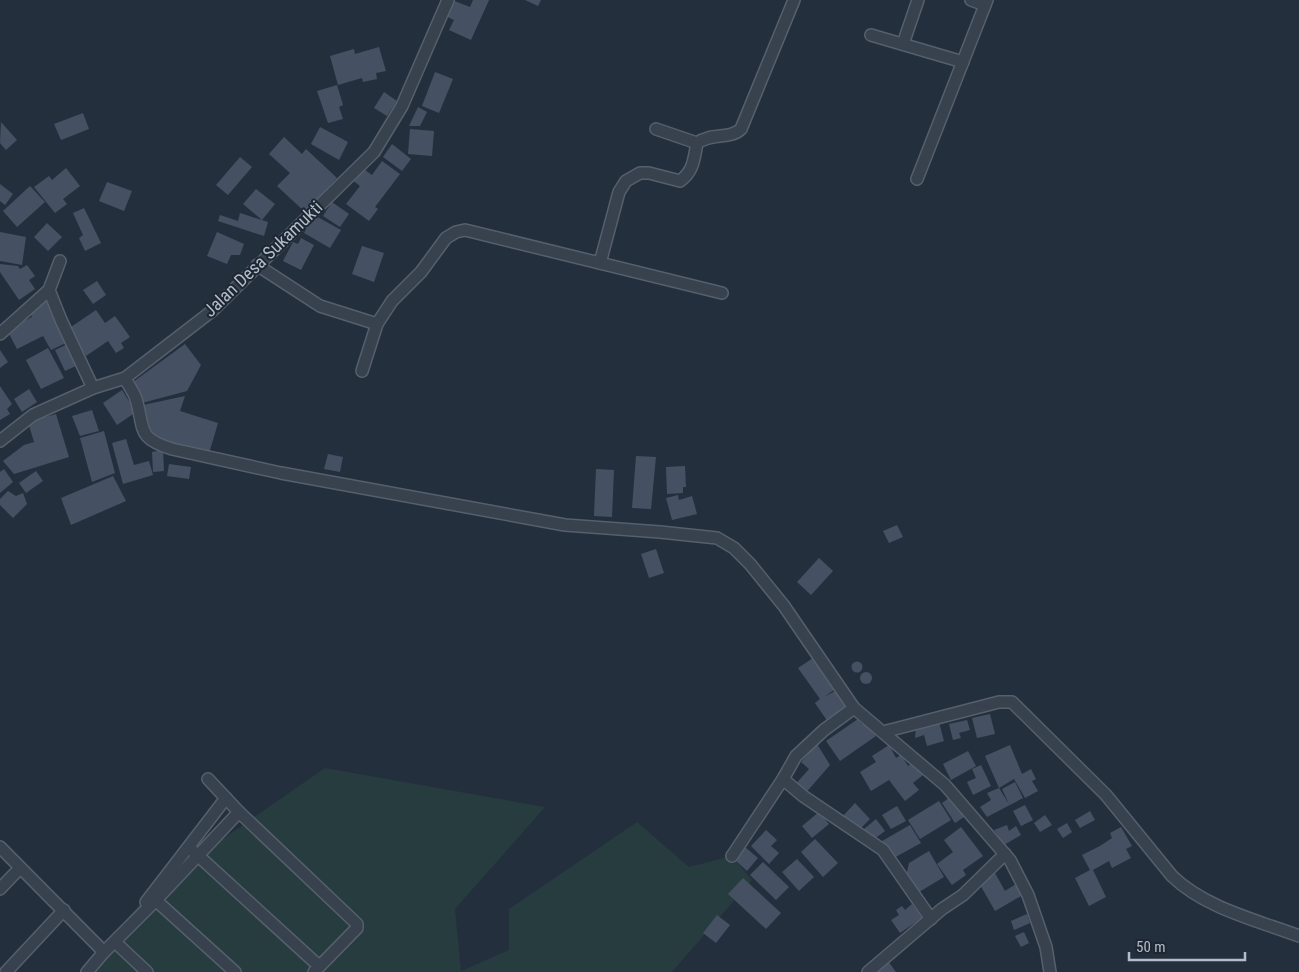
<svg xmlns="http://www.w3.org/2000/svg" width="1299" height="972" viewBox="0 0 1299 972" font-family="'Roboto Condensed',sans-serif">
<style>
.green{fill:#263c3f}
.building{fill:#455162}
.lines{fill:none;stroke-linecap:round;stroke-linejoin:round}
.minor-casing{stroke:#565f6c;stroke-width:14}
.minor{stroke:#38414e;stroke-width:11}
.labels{text-anchor:middle;stroke-width:4;stroke-linejoin:round;paint-order:stroke}
.street-label{font-size:18px;fill:#b4bcc9;stroke:#1d2633}
</style>
<rect width="100%" height="100%" fill="#242f3e"/>
<path class="green" d="M325,768l220,39 -90,102 6,62 48,-21v-41l128,-87 52,45 43,-11 20,24 -80,92h-588l7,-11 64,-75z"/>
<g class="building">
<path d="M452,0l18,7 3,-7h16l-18,40 -22,-10 5,-10 -9,-4z"/>
<path d="M525,0h16l-3,6z"/>
<path d="M379,47l7,24 -10,2 1,6 -14,3 -1,-4 -24,7 -8,-29 24,-7 1,5z"/>
<path d="M435,72l18,7 -14,34 -17,-7z"/>
<path d="M337,85l6,20 -4,2 4,12 -15,4 -11,-32z"/>
<path d="M384,92l13,9 -10,15 -13,-8z"/>
<path d="M418,107l9,5 -7,14h-11z"/>
<path d="M83,113l6,16 -28,11 -7,-16z"/>
<path d="M1,122l16,18 -11,10 -6,-7z"/>
<path d="M320,127l28,15 -9,18 -28,-16z"/>
<path d="M410,129l24,2 -2,25 -24,-2z"/>
<path d="M284,137l18,17 4,-5 31,29 -32,34 -28,-26 13,-13 -21,-19z"/>
<path d="M392,144l19,15 -9,12 -19,-14z"/>
<path d="M240,157l12,10 -24,28 -12,-10z"/>
<path d="M382,161l18,13 -25,33 3,2 -9,12 -23,-17 14,-18 -9,-7 10,-12 11,8z"/>
<path d="M66,168l14,18 -17,13 4,5 -12,9 -21,-26 15,-11 3,4z"/>
<path d="M107,182l25,9 -8,20 -25,-10z"/>
<path d="M0,184l13,10 -8,11 -5,-4z"/>
<path d="M30,186l15,16 -28,25 -14,-16z"/>
<path d="M256,189l19,15 -13,16 -19,-16z"/>
<path d="M332,202l17,12 -9,13 -17,-11z"/>
<path d="M84,208l17,35 -16,8 -6,-13 4,-3 -10,-22z"/>
<path d="M240,213l28,9 -4,14 -46,-15 2,-6 18,6z"/>
<path d="M314,215l27,15 -11,18 -26,-15z"/>
<path d="M47,223l15,14 -14,14 -14,-14z"/>
<path d="M0,232l26,5 -4,28 -22,-4z"/>
<path d="M217,232l27,12 -4,11h-9l-4,9 -20,-8z"/>
<path d="M301,238l13,7 -13,25 -18,-9 10,-19 5,2z"/>
<path d="M362,246l22,7 -10,29 -22,-8z"/>
<path d="M0,264l18,2 2,3 7,-4 8,11 -6,4 6,9 -16,11 -19,-28z"/>
<path d="M97,281l9,14 -13,9 -10,-14z"/>
<path d="M47,301l21,41 -17,8 -8,-14 -26,13 -10,-19 25,-13 -3,-7z"/>
<path d="M96,310l9,13 10,-7 15,21 -9,6 3,5 -8,5 -8,-12 -22,15 -18,-27z"/>
<path d="M68,344l10,21 -13,6 -10,-21z"/>
<path d="M185,344l16,21 -14,26 -45,12 -9,-21z"/>
<path d="M48,348l16,30 -23,11 -15,-29z"/>
<path d="M0,350l8,12 -8,6z"/>
<path d="M0,386l12,18 -5,5 3,5 -10,6z"/>
<path d="M29,389l8,13 -15,10 -8,-13z"/>
<path d="M122,390l14,22 -19,13 -14,-22z"/>
<path d="M185,396l-5,15 38,12 -10,34 -51,-15 -12,-12 -2,-25z"/>
<path d="M92,410l7,21 -19,5 -8,-20z"/>
<path d="M56,414l13,43 -55,17 -11,-13 21,-16 10,-3 -6,-20z"/>
<path d="M104,431l11,42 -23,9 -12,-44z"/>
<path d="M126,439l8,26 15,-4 4,14 -30,9 -11,-41z"/>
<path d="M163,450l1,21 -11,1 -1,-20z"/>
<path d="M328,454l15,3 -3,15 -16,-3z"/>
<path d="M636,456l20,1 -5,52 -19,-1z"/>
<path d="M169,464l22,3 -2,12 -22,-3z"/>
<path d="M685,466l1,21h-3v6l-16,1 -1,-27z"/>
<path d="M4,469l9,13 -13,11v-21z"/>
<path d="M596,469l18,1 -2,47 -18,-1z"/>
<path d="M36,471l7,10 -17,12 -7,-10z"/>
<path d="M113,476l13,25 -55,24 -10,-27z"/>
<path d="M8,491l8,5 7,-3 4,11 -14,14 -13,-13v-6z"/>
<path d="M678,495l1,5 13,-4 5,18 -25,6 -6,-22z"/>
<path d="M897,525l6,12 -14,6 -6,-12z"/>
<path d="M656,549l8,24 -15,5 -8,-24z"/>
<path d="M819,558l14,13 -22,24 -14,-13z"/>
<path d="M816,656l22,31 -14,10 11,-6 12,18 -19,13 -13,-19 5,-4 -22,-31z"/>
<circle cx="857" cy="667" r="5.5"/>
<circle cx="866" cy="678" r="6"/>
<path d="M990,714l5,20 -18,4 -5,-20z"/>
<path d="M858,719l3,5 5,-1 10,13 -36,25 -14,-20z"/>
<path d="M967,720l3,10 -11,3 2,5 -8,2 -4,-16z"/>
<path d="M939,722l5,19 -17,5 -3,-11 -9,3 1,-10z"/>
<path d="M817,744l13,21 -27,31 -10,-9 16,-18 -8,-7z"/>
<path d="M889,745l7,13 5,-3 7,11 5,-4 10,13 -10,8 6,7 -14,11 -16,-21 -18,11 -11,-19 16,-10 -4,-6z"/>
<path d="M1010,745l12,29 9,-5 5,10 -4,2 6,10 -13,7 -11,-19 -15,9 -14,-32z"/>
<path d="M968,751l8,15 -25,14 -8,-16z"/>
<path d="M981,765l10,21 -18,9 -6,-13 9,-4 -4,-9z"/>
<path d="M1015,782l8,16 -36,19 -7,-10 11,-7 -4,-7 12,-5 10,16 -7,-15z"/>
<path d="M953,795l14,20 -12,8 -13,-20z"/>
<path d="M939,801l12,19 -31,19 -12,-19z"/>
<path d="M855,803l15,16 -12,12 -15,-15z"/>
<path d="M1025,805l8,15 -12,6 -8,-15z"/>
<path d="M897,806l9,15 -15,8 -9,-14z"/>
<path d="M1090,811l5,9 -15,8 -5,-8z"/>
<path d="M819,812l10,12 -17,14 -10,-12z"/>
<path d="M1045,815l7,10 -12,7 -6,-9z"/>
<path d="M876,819l9,12 -12,9 -9,-11z"/>
<path d="M1067,823l5,9 -9,6 -6,-9z"/>
<path d="M910,825l11,18 -29,16 -10,-18z"/>
<path d="M1007,825l2,6 7,-5 5,9 -17,10 -10,-15z"/>
<path d="M961,827l22,29 -20,14 3,5 -14,10 -15,-21 16,-12 -9,-12z"/>
<path d="M1121,827l11,19 -6,3 5,9 -19,10 -3,-7 -16,9 13,27 -17,9 -14,-28 15,-8 -8,-15 18,-9 12,-8 -2,-5z"/>
<path d="M766,830l11,10 -6,6 8,7 -10,11 -18,-18z"/>
<path d="M815,839l23,24 -15,14 -22,-25z"/>
<path d="M745,847l13,11 -11,13 -13,-12z"/>
<path d="M929,851l15,26 -30,18 -9,-15 4,-17z"/>
<path d="M797,859l17,18 -15,14 -17,-19z"/>
<path d="M763,862l26,25 -13,13 -26,-25z"/>
<path d="M995,873l10,18 11,-7 7,11 -28,16 -16,-28z"/>
<path d="M743,878l38,35 -15,16 -38,-35z"/>
<path d="M912,904l10,14 -22,15 -9,-13 8,-5 -3,-5 6,-4 3,4z"/>
<path d="M1027,914l3,9 -16,7 -3,-9z"/>
<path d="M717,915l13,10 -14,18 -13,-10z"/>
<path d="M1024,932l5,11 -8,4 -6,-11z"/>
<path d="M888,961l8,11h-25z"/>
</g>
<g class="lines">
<defs>
<g id="minor">
<path d="M971,0l14,5"/>
<path d="M871,35l92,27"/>
<path d="M903,44l15,-44"/>
<path d="M656,129l41,14"/>
<path d="M917,179l70,-179"/>
<path d="M60,261l-11,29 12,30 32,68"/>
<path d="M600,263l19,-71 7,-11 14,-8h9l31,8c14,-10 14,-23 17,-38 16,-11 32,-3 44,-14l53,-129"/>
<path d="M257,265l63,41 57,18 15,-23 29,-29 25,-34 10,-6 9,-2 257,63"/>
<path d="M0,334l49,-44"/>
<path d="M362,371l15,-47"/>
<path d="M125,378c3,7 9,14 11,21 9,30 0,39 36,50l109,24 284,52 95,7 57,6 17,10 16,16 34,42 70,102 91,77 65,75 18,35 18,52 4,25"/>
<path d="M0,441l33,-26 60,-27 32,-10 87,-67 162,-159 28,-46 46,-106"/>
<path d="M883,732l116,-30h13l94,93 66,81c33,32 84,44 127,60"/>
<path d="M208,779l31,33"/>
<path d="M783,779l20,17 80,54 48,69"/>
<path d="M0,847l104,105"/>
<path d="M193,851l126,115"/>
<path d="M732,856l51,-77 13,-23 28,-26 30,-22"/>
<path d="M0,889l20,-21"/>
<path d="M151,896l84,76"/>
<path d="M146,902l80,-104"/>
<path d="M119,937l-4,5 32,30"/>
<path d="M6,972l58,-62"/>
<path d="M87,972l17,-20 52,-52 83,-88 118,112v4l-43,44"/>
<path d="M868,972l74,-63 21,-14 42,-41"/>
</g>
</defs>
<use href="#minor" class="minor-casing"/>
<use href="#minor" class="minor"/>
</g>
<g class="labels">
<g class="street-label">
<text transform="translate(263 259) rotate(-44)" y="6">Jalan Desa Sukamukti</text>
</g>
</g>
<path d="M1129 952v8h116v-8" fill="none" stroke="#b4bcc9" stroke-width="2.5"/>
<text x="1136" y="952" font-size="15" fill="#b4bcc9" stroke="#1d2633" stroke-width="4" paint-order="stroke">50 m</text>
</svg>
